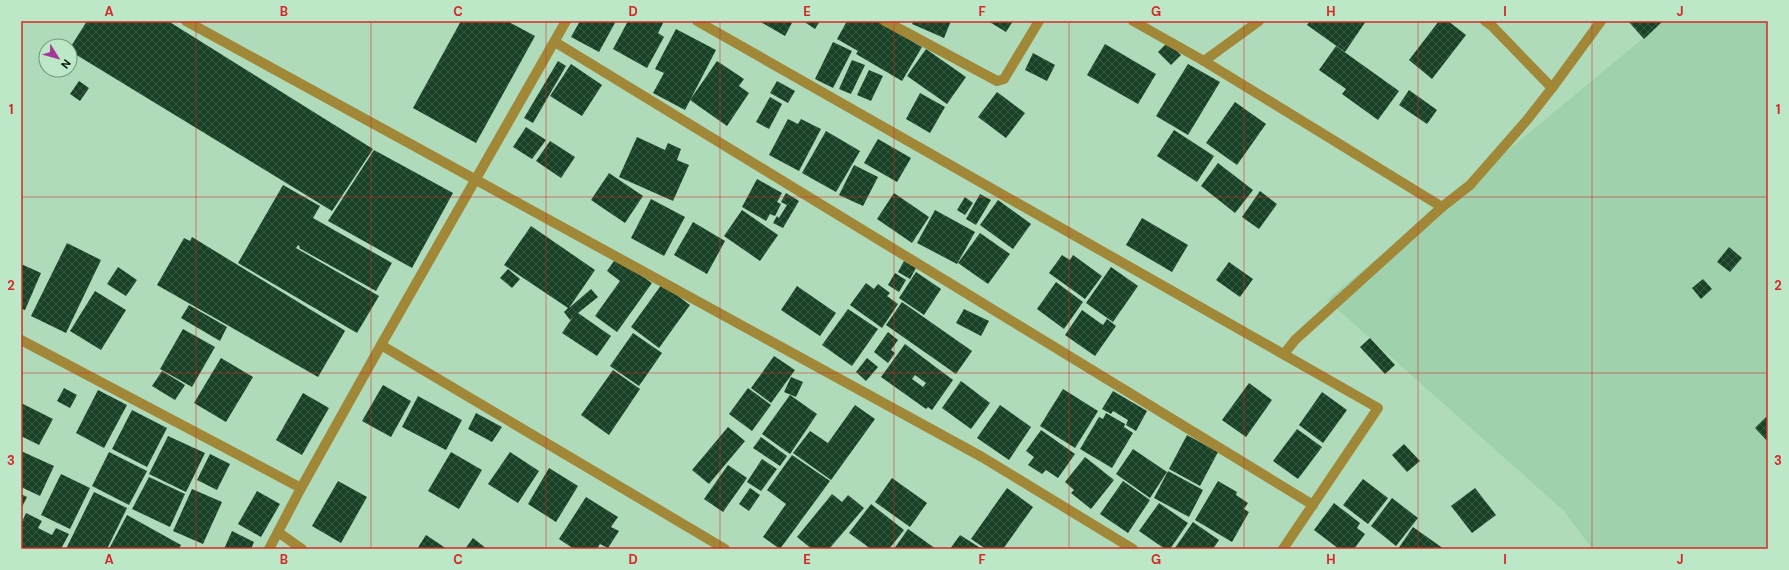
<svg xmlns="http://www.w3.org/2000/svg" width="1789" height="570" viewBox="0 0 1789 570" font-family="'DM Sans',sans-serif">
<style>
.built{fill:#9fd1ac}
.building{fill:url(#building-cross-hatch);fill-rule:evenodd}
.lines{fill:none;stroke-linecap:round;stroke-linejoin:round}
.minor{stroke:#a18839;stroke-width:10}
.grid{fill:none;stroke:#d62828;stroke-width:1;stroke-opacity:0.55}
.neatline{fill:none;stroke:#d62828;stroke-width:1.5}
.grid-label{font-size:13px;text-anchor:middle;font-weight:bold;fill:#d62828}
</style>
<defs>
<pattern id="building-cross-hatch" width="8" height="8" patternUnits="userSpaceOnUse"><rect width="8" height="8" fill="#194126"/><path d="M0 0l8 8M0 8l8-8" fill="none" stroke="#385943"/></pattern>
</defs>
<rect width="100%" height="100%" fill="#b0dbba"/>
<path class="built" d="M1664,21h104v528h-176l-28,-38 -237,-211z"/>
<g class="building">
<path d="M87,21h81l205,128 -41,62 -262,-160v-3z"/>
<path d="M461,21h46l28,15 -59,107 -63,-35z"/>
<path d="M580,21h36l-17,31 -28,-15z"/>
<path d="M628,21h36l-6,12 6,4 -17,31 -34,-19z"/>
<path d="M759,21h34l-8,15z"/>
<path d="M803,21h17l-5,8z"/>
<path d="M847,21h30l45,26 -20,34 -46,-27 2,-3 -21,-12z"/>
<path d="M913,21h38l-7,17 -32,-14z"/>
<path d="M988,21h25l-7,11z"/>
<path d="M1310,21h56l-21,31 -38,-27z"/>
<path d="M1439,21h9l18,14 -34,44 -23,-19z"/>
<path d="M1628,21h35l-19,18z"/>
<path d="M676,29l40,21 -31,60 -32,-17 11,-20 -9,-4z"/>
<path d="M833,42l19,9 -19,37 -18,-9z"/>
<path d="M1168,42l13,13 -10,10 -13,-13z"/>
<path d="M1105,44l51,30 -18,30 -51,-29z"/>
<path d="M1336,46l63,45 -21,29 -36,-26 4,-5 -27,-19z"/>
<path d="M926,49l40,28 -19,27 -40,-28z"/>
<path d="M1033,53l22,12 -8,16 -22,-11z"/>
<path d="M852,60l13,5 -14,29 -12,-5z"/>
<path d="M558,61l8,5 -33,57 -9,-5z"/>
<path d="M717,61l27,18 -5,7 10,7 -22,33 -37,-26z"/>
<path d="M571,64l31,21 -20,31 -32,-20z"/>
<path d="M1188,64l32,18 -32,53 -32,-19z"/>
<path d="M869,70l14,6 -12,25 -14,-6z"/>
<path d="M79,81l10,7 -9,13 -10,-7z"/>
<path d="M777,81l18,10 -7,12 -18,-10z"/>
<path d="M1409,90l28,20 -10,14 -28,-19z"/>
<path d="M997,92l28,21 -19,25 -28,-21z"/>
<path d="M920,93l25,14 -15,26 -24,-14z"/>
<path d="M770,97l12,7 -13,25 -13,-7z"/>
<path d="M1235,102l31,22 -29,41 -31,-22z"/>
<path d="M788,119l10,5 3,-5 20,10 -22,42 -30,-16z"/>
<path d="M526,127l20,13 -14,19 -19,-12z"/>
<path d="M1174,130l40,26 -17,26 -40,-26z"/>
<path d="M826,131l34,20 -24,41 -34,-19z"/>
<path d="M637,137l28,13 3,-7 13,6 -4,11 12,5 -16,36 -54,-24z"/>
<path d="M878,139l33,19 -14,24 -33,-19z"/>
<path d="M550,141l25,16 -14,21 -25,-17z"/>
<path d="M374,150l79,43 -41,75 -84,-47z"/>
<path d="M1218,163l35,27 -18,23 -34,-27z"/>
<path d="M854,165l24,12 -15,29 -24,-11z"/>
<path d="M609,173l34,23 -18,27 -34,-23z"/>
<path d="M757,179l25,14 -5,9 4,2 -6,12 -5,-2 -4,7 -24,-14z"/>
<path d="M283,185l37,21 -7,12 79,45 -16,28 -77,-43 1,-1 -2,-2 -2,3 83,48 -22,37 -119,-70z"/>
<path d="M1260,191l17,13 -18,25 -17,-12z"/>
<path d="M786,193l13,8 -16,27 -10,-5 4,-7 2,2 8,-13 -6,-3z"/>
<path d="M894,193l35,24 -17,26 -35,-24z"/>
<path d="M980,194l11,6 -15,25 -10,-6z"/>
<path d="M965,197l8,6 -8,12 -8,-5z"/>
<path d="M651,199l34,18 -21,39 -33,-18z"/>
<path d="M998,200l33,24 -18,25 -33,-24z"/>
<path d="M742,210l36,25 -18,26 -36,-25z"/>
<path d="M935,210l40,22 -18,32 -40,-21z"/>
<path d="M1142,218l46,27 -16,27 -46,-27z"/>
<path d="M693,222l32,19 -18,33 -33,-19z"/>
<path d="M531,226l64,44 -26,38 22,-19 7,8 -20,16 33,23 -14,20 -35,-23 11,-16 -3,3 -6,-8 4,-4 -64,-43z"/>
<path d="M980,233l30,21 -22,30 -30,-21z"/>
<path d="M192,237l152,93 1,1 -27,46 -161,-92 27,-47 6,3z"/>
<path d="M67,243l34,17 -35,73 -35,-17z"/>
<path d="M1729,247l13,11 -12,14 -13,-10z"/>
<path d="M1062,255l8,5 3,-5 29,21 -17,23 -36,-26z"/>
<path d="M616,258l36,25 -35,49 -22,-16 25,-35 -13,-10z"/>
<path d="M904,261l12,7 -6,11 -12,-7z"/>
<path d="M1229,262l24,17 -13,18 -24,-17z"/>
<path d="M21,264l20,9 -16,37 -4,-1z"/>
<path d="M118,267l19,13 -11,16 -19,-12z"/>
<path d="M1111,267l27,19 -25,36 -27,-19z"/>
<path d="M508,269l12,10 -8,9 -12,-10z"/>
<path d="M916,272l25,17 -17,26 -25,-17z"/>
<path d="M895,273l11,7 -7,12 -11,-7z"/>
<path d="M1703,279l9,10 -11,10 -9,-11z"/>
<path d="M1056,282l27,20 -19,27 -27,-20z"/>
<path d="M866,283l8,6 4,-5 12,9 -3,3 11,8 -16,24 -32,-23z"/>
<path d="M662,284l28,21 -31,43 -28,-21z"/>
<path d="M797,286l39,27 -16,23 -39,-26z"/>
<path d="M95,291l31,19 -25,40 -31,-19z"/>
<path d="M902,302l70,49 -16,23 -70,-49z"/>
<path d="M189,305l38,22 -7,14 -39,-23z"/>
<path d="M848,309l30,20 -26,37 -30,-21z"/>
<path d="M964,309l25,12 -8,15 -25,-13z"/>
<path d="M1082,310l21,15 4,-6 9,7 -21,30 -30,-21z"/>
<path d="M183,329l32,18 -23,40 -32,-18z"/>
<path d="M888,332l10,8 -7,10 4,3 -7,10 -14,-11z"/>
<path d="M633,333l29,20 -23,33 -29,-20z"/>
<path d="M1370,338l25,27 -10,9 -25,-27z"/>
<path d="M905,344l48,36 -21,30 -4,-3 -2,2 -45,-32zM915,375l11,8 -3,4 -11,-8z"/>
<path d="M774,356l21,14 -24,33 -20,-15z"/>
<path d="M221,358l32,19 -27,45 -32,-19z"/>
<path d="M867,358l11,9 -12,14 -10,-9z"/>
<path d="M613,370l27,19 -31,46 -28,-20z"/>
<path d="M162,371l23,14 -10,15 -23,-14z"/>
<path d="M791,377l12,5 -7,15 -12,-5z"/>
<path d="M961,381l29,22 -19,26 -29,-21z"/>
<path d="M1249,383l23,17 -26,37 -24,-17z"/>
<path d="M383,385l28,16 -20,36 -29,-16z"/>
<path d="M64,388l13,7 -7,13 -13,-7z"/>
<path d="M748,388l23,17 -19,26 -23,-17z"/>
<path d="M1063,389l35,22 -23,37 -35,-22z"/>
<path d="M98,390l29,15 -23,43 -28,-15z"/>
<path d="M1113,391l34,20 -11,20 -10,-6 2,-5 -15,-9 -2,3 -9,-5z"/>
<path d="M1322,392l25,18 -24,33 -24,-18z"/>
<path d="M303,393l26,15 -27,47 -26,-15z"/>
<path d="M790,395l27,19 -27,40 -28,-20z"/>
<path d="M418,396l44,24 -16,30 -44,-23z"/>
<path d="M21,403l32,16 -14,26 -18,-9z"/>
<path d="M855,405l20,14 -44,61 -38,-27 17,-22 18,12z"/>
<path d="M1000,405l31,22 -22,33 -32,-22z"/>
<path d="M132,410l35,18 -20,39 -35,-18z"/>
<path d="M476,413l26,14 -10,15 -24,-13z"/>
<path d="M1106,413l19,11 -1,3 9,6 -21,35 -32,-19 19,-32 4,2z"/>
<path d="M1768,415v27l-13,-14z"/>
<path d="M728,427l17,14 -36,43 -17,-14z"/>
<path d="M1297,429l25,18 -24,32 -25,-18z"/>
<path d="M1041,430l34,24 -17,24 -12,-8 -4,4 -14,-9 6,-8 -8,-6z"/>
<path d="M1187,435l31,17 -18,34 -31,-17z"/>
<path d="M168,436l37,17 -19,39 -37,-18z"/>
<path d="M761,437l26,19 -7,10 -27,-18z"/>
<path d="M1404,444l16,17 -13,11 -15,-17z"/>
<path d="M1133,449l34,23 -17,26 -34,-24z"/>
<path d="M21,451l33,15 -14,30 -19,-9z"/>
<path d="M109,452l38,19 -18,34 -37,-19z"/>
<path d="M451,452l31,18 -23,39 -31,-18z"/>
<path d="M510,452l29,19 -21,32 -30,-19z"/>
<path d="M210,454l20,10 -13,26 -20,-10z"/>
<path d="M792,455l38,26 -50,68 -17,-12 23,-33 -19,-14z"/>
<path d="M1085,457l29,23 -23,29 -20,-16 3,-3 -9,-8z"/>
<path d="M762,459l15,10 -16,22 -14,-9z"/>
<path d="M728,465l19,13 -24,34 -19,-13z"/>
<path d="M549,468l29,18 -22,36 -28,-18z"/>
<path d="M1168,471l35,19 -14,27 -35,-19z"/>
<path d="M61,474l29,14 -20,41 -29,-14z"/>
<path d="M149,477l36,17 -15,33 -38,-18z"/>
<path d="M892,478l35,25 -17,24 -35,-25z"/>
<path d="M1363,479l25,19 -20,26 -25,-19z"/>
<path d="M338,481l29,16 -26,46 -29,-17z"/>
<path d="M1123,481l27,19 -22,33 -28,-19z"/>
<path d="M1218,481l19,11 -1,3 12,8 -4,6 5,3 -17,30 -37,-22z"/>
<path d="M750,488l10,7 -11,16 -10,-7z"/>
<path d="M1007,488l26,19 -30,42h-17l-15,-10z"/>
<path d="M1475,488l21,27 -24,18 -21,-27z"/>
<path d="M192,489l30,13 -19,42 -30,-13z"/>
<path d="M257,491l23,13 -19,33 -23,-13z"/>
<path d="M94,492l33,16 -20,41h-41z"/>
<path d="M21,494l6,3 -6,12z"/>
<path d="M832,494l10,8 6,-7 16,13 -35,41h-17l-15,-12z"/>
<path d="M586,497l32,20 -7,10 8,4 -11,17 -8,-4 -3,5h-23l-15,-10z"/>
<path d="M1392,498l26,20 -22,28 -25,-20z"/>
<path d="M1159,503l29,20 -18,26h-5l-26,-18z"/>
<path d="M1334,503l26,20 -3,5 8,6 -11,15h-15l-25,-19z"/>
<path d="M871,504l33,26 -15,19h-18l-22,-16z"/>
<path d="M26,513l16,8 -4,7 14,7 4,-7 13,6 -8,15h-36l-4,-2v-23z"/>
<path d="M127,515l54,30 -2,4h-70z"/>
<path d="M1193,522l26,18 -6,9 -38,-1z"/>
<path d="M1413,527l31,22h-46z"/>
<path d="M908,529l28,20h-42z"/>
<path d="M232,531l22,11 -3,7h-27z"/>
<path d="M426,535l21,14h-30z"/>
<path d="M960,535l22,14h-32z"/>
<path d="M473,538l14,11h-22z"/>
</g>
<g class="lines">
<g class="minor">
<path d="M186,21l796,436 151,92"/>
<path d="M697,21l681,387 -95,141"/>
<path d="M885,21l112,60 7,-2 35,-58"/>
<path d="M1133,21l71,40 238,146"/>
<path d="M555,42l758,463"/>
<path d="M1204,61l55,-40"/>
<path d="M1552,88l49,-67"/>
<path d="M21,340l280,148"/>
<path d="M381,345l344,204"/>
<path d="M1284,354l11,-14 147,-133 28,-22 57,-65 25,-32 -60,-62 -7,-5"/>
<path d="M278,532l24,17"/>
<path d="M269,549l32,-61 80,-143 185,-324"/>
</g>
</g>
<path class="grid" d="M196,21v528M371,21v528M546,21v528M720,21v528M894,21v528M1069,21v528M1244,21v528M1418,21v528M1592,21v528M21,197h1747M21,373h1747"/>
<rect width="1789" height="570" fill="none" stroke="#bce8c7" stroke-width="44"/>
<g transform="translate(58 58) rotate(127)"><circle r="19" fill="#bce8c7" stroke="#73947b"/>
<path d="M0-3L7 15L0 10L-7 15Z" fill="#a43999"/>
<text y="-6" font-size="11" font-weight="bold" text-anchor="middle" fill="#06150a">N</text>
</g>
<rect x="22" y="22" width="1745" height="526" class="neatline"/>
<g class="grid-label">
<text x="109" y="16">A</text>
<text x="284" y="16">B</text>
<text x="458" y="16">C</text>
<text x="633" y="16">D</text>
<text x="807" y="16">E</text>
<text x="982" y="16">F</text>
<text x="1156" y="16">G</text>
<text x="1331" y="16">H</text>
<text x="1505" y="16">I</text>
<text x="1680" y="16">J</text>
<text x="11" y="114">1</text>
<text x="1778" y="114">1</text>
<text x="11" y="290">2</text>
<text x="1778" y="290">2</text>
<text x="11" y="465">3</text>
<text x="1778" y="465">3</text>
<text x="109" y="564">A</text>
<text x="284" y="564">B</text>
<text x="458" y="564">C</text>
<text x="633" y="564">D</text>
<text x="807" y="564">E</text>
<text x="982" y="564">F</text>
<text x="1156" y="564">G</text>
<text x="1331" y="564">H</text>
<text x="1505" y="564">I</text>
<text x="1680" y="564">J</text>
</g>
</svg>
